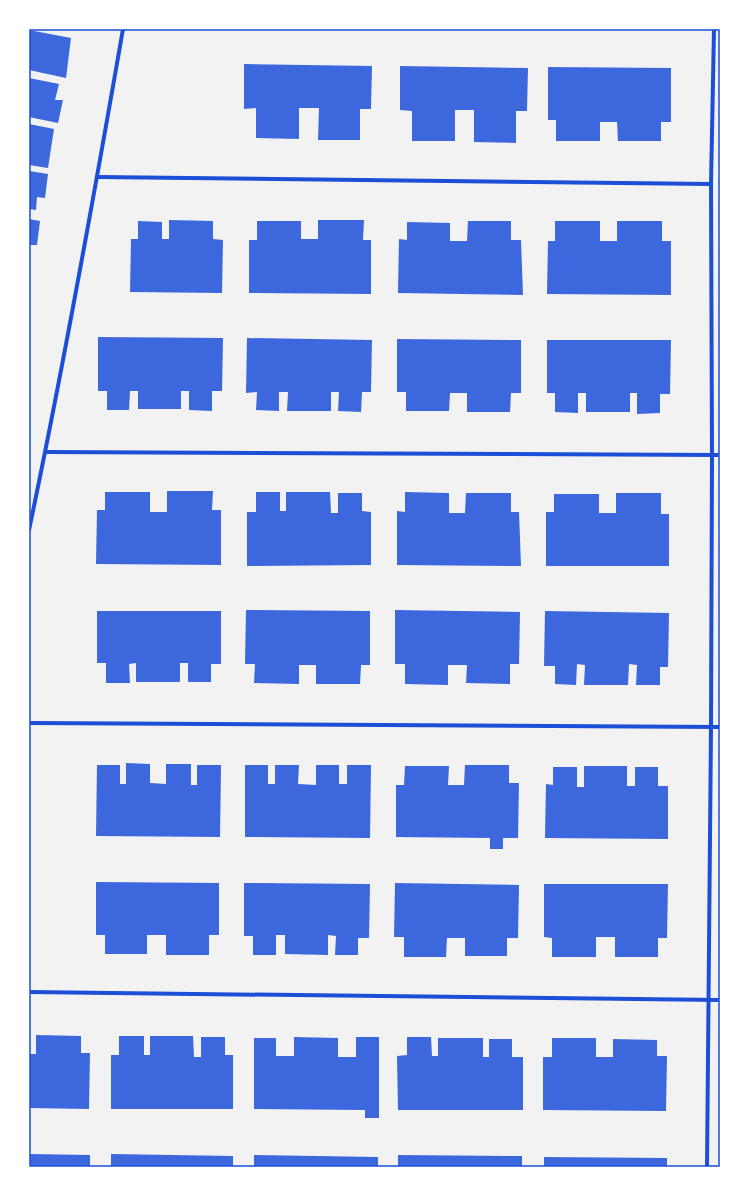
<svg xmlns="http://www.w3.org/2000/svg" width="749" height="1196" viewBox="0 0 749 1196" font-family="'Roboto Serif',serif">
<style>
.building{fill:#3d67dc}
.lines{fill:none;stroke-linecap:round;stroke-linejoin:round}
.minor{stroke:#1d4ed8;stroke-width:4}
.neatline{fill:none;stroke:#1d4ed8;stroke-width:1.5}
</style>
<rect width="100%" height="100%" fill="#f2f2f2"/>
<g class="building">
<path d="M29,30l42,8 -5,40 -37,-8z"/>
<path d="M244,64l128,2 -1,43h-11v31h-42l1,-32h-20v31l-43,-1v-30l-12,1z"/>
<path d="M400,66l128,2 -1,43h-11v32l-42,-1v-32h-19v31h-43v-30l-12,-1z"/>
<path d="M548,67l123,1v54h-10v19h-43l-1,-19h-17v19h-44v-21h-8z"/>
<path d="M29,78l30,6 -4,16h8l-5,23 -29,-6z"/>
<path d="M29,124l25,5 -6,39 -19,-3z"/>
<path d="M29,171l19,3 -3,24 -8,-1 -1,13 -7,-1z"/>
<path d="M29,219l11,2 -3,24h-8z"/>
<path d="M169,220l44,1v18l10,1 -1,53 -92,-1 1,-53h7v-18l24,1v17h7z"/>
<path d="M318,220h46l-1,20h8v54l-122,-1v-53h8v-19h44v18h17z"/>
<path d="M468,221h43v19h10l2,55 -125,-2 1,-54 8,1v-18l43,1v18h17z"/>
<path d="M555,221h45v20h17v-20h45v20h9v54l-124,-1 1,-53h7z"/>
<path d="M98,337l125,1 -1,53h-10v20l-23,-1v-19h-8v18h-43v-18h-8l-1,19h-22v-19h-9z"/>
<path d="M247,338l125,2 -1,52h-9l-1,20 -23,-1 1,-19h-8v19h-44l1,-19h-9v19l-23,-1 1,-18 -11,1z"/>
<path d="M397,339l124,1v53h-10l-1,19h-43v-19h-17l-1,18h-43v-19h-9z"/>
<path d="M547,340h124l-1,54h-10v19l-23,1v-21h-7v19h-44v-19h-8v20l-23,-1v-19h-8z"/>
<path d="M167,491h46l-1,19h9v55l-125,-1 1,-54h8v-18h45v20h17z"/>
<path d="M256,492h24v19h6v-19h44l1,21h7v-20h24v18l9,1v53l-124,1v-54h9z"/>
<path d="M405,492l44,1v20h16l1,-20h45v19h8l2,54 -124,-1v-54l8,1z"/>
<path d="M616,493h45v21h8v52h-123v-54h8v-18h45v19h17z"/>
<path d="M246,610l124,1v54h-9l-1,19h-44v-19h-17v19l-45,-1 1,-19h-10z"/>
<path d="M395,610l125,2 -1,52h-9v20l-44,-1 1,-18h-19v20l-43,-1v-20h-10z"/>
<path d="M97,611h124v53h-10v18h-23v-19h-8v19h-44v-19l-7,1 1,19h-24v-20h-9z"/>
<path d="M545,611l124,2 -1,54h-8v18h-24l1,-20 -8,-1 -1,21h-44l1,-20 -8,-1 -1,21 -21,-1v-18h-11z"/>
<path d="M126,763l24,1v19l16,1v-20h25v21h6v-20h24l-1,72 -124,-1 1,-71h23v19h6z"/>
<path d="M245,765h23v19h7v-19h24l-1,19 18,1v-20h23v19h8v-19h24l-1,73 -125,-1z"/>
<path d="M465,765h44v18h10l-1,55h-15v11h-13v-11l-94,-1v-52h8l1,-19h44l-1,19h16z"/>
<path d="M584,766h43v20h8v-19h23v19h10v53l-123,-1 1,-54 7,1v-18h24v20h7z"/>
<path d="M96,882l123,1v52h-10v20h-43v-20h-19v19h-42v-19h-9z"/>
<path d="M244,883l126,1 -1,54h-11v17h-23l1,-19 -8,-1v20l-43,-1v-19h-9v20h-23v-19h-9z"/>
<path d="M395,883l124,2 -1,53h-11v18h-42v-18h-18l-1,19h-42v-20h-10z"/>
<path d="M544,884h124l-1,54h-9v19h-43v-20h-19v20h-44v-19l-8,-1z"/>
<path d="M36,1035l45,1v17h9l-1,56 -60,-1v-54h7z"/>
<path d="M119,1036h25v19h6v-19h43l1,21h7v-20h24v18h8v54h-122v-54h8z"/>
<path d="M294,1037l44,1v19h18v-20h23v81h-14v-8l-111,-1v-71h22v18h18z"/>
<path d="M407,1037h24l1,19h6v-18h45v19h6v-18h23v18h11v53h-125l-1,-54 10,-1z"/>
<path d="M552,1038h44v19h17v-18l44,1v16h10l-1,55 -123,-1v-53h9z"/>
<path d="M29,1154l61,1v12h-61z"/>
<path d="M111,1154l122,2v11h-122z"/>
<path d="M254,1155l124,2v10h-124z"/>
<path d="M398,1155l124,1v11h-124z"/>
<path d="M544,1157l123,1v9h-123z"/>
</g>
<g class="lines">
<g class="minor">
<path d="M98,177l613,7"/>
<path d="M46,452l674,3"/>
<path d="M29,530c35,-166 65,-334 94,-501"/>
<path d="M29,723l691,4"/>
<path d="M29,992l691,8"/>
<path d="M707,1167l4,-440 1,-272 -1,-271 3,-155"/>
</g>
</g>
<rect width="749" height="1196" fill="none" stroke="#ffffff" stroke-width="60"/>
<rect x="30" y="30" width="689" height="1136" class="neatline"/>
</svg>
